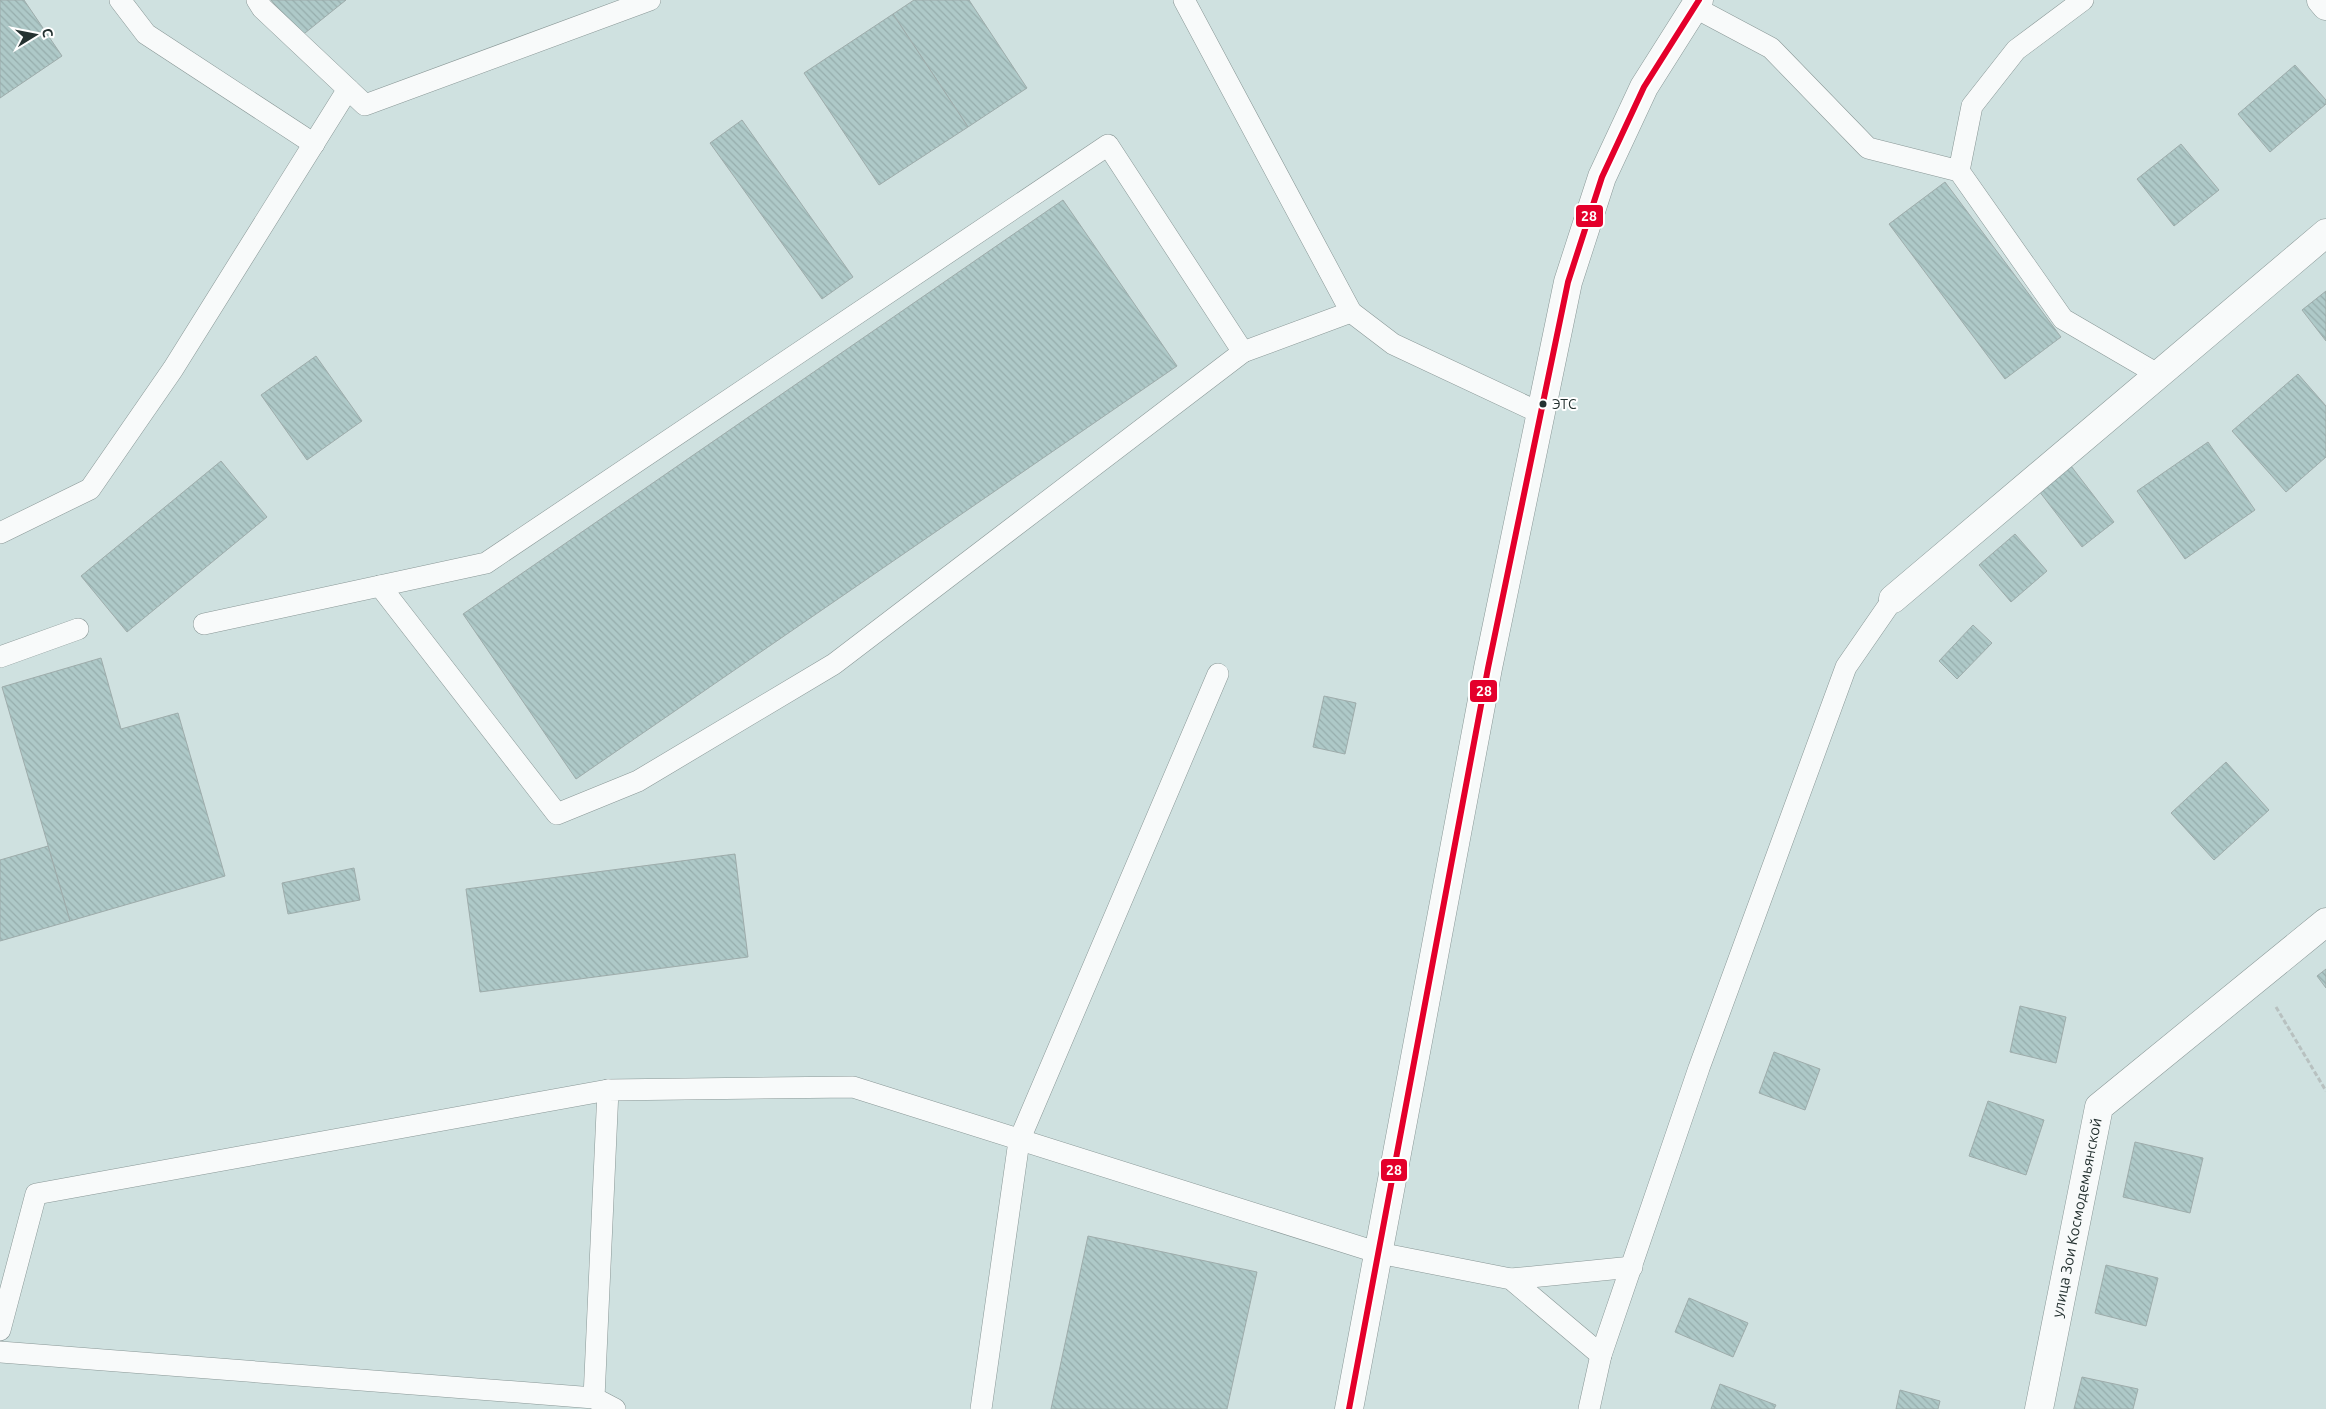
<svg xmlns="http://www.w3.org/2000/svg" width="2326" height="1409" viewBox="0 0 2326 1409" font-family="Ubuntu,sans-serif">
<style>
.building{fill:url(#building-back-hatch);stroke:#9eacab}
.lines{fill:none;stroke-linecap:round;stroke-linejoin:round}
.service-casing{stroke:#899796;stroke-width:22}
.minor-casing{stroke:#899796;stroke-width:29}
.tertiary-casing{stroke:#899796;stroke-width:29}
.path{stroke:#b8c1c0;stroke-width:3;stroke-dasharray:5 2.5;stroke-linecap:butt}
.service{stroke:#f8fafa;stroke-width:21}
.minor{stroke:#f8fafa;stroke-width:28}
.tertiary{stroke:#f8fafa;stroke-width:28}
.bus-1-casing{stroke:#fff;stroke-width:10}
.bus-1{stroke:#e4002b;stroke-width:6}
.bus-dot{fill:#253231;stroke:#fff;stroke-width:2}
.labels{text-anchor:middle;stroke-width:4;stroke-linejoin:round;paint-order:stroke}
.bus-label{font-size:14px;fill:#253231;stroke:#fff;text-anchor:start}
.street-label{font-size:15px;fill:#253231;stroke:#fff}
.line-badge{stroke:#fff;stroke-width:2}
.badge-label{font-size:14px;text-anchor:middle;font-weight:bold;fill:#fff}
</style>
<defs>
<pattern id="building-back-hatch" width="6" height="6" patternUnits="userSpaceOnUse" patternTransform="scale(1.25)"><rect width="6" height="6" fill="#aec9c8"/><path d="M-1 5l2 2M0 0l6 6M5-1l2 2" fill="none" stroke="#96adac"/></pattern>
</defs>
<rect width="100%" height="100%" fill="#cfe1e0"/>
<g class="building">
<path d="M0,0h24l38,56 -62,42z"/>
<path d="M271,0h75l-46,37z"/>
<path d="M914,0h55l58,88 -59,39 -75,-113z"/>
<path d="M893,14l75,113 -89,58 -75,-112z"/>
<path d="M2295,65l31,35v4l-56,48 -32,-38z"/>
<path d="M742,120l111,157 -31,22 -112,-156z"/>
<path d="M2181,144l38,46 -45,36 -37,-47z"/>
<path d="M1945,182l116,155 -56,42 -116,-155z"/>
<path d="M1063,200l114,166 -601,413 -113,-165z"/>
<path d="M2326,291v50l-24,-31z"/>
<path d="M316,356l46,65 -55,39 -46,-65z"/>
<path d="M2298,374l28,32v51l-40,35 -54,-61z"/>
<path d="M2208,442l47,68 -70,49 -48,-68z"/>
<path d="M221,461l46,56 -140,115 -46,-56z"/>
<path d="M2071,466l43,56 -32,25 -43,-56z"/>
<path d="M2015,534l32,37 -36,31 -32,-37z"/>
<path d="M1973,625l19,18 -35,36 -18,-18z"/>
<path d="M101,658l20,71 57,-16 47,163 -155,45 -68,-234z"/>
<path d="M1324,696l32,7 -11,51 -32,-7z"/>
<path d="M2226,762l43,48 -55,50 -43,-47z"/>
<path d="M48,846l22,75 -70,20v-81z"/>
<path d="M735,854l13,103 -268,35 -14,-103z"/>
<path d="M354,868l6,32 -72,14 -6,-31z"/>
<path d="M2326,969v19l-9,-12z"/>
<path d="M2020,1006l46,11 -10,46 -46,-11z"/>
<path d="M1774,1052l46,17 -15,41 -46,-17z"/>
<path d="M1988,1101l56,19 -18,55 -57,-19z"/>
<path d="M2135,1142l68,16 -13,55 -67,-16z"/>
<path d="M1088,1236l169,36 -30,137h-176z"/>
<path d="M2106,1265l52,13 -12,48 -51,-13z"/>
<path d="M1689,1298l59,25 -15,34 -58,-25z"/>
<path d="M2082,1377l56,12 -5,20h-59z"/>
<path d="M1720,1384l56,21 -2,4h-63z"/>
<path d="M1900,1390l40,11 -2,8h-42z"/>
</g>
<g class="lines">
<defs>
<g id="service">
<path d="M120,0l26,34 168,110"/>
<path d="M257,0l5,8 103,97 285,-105"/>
<path d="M1184,0l167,312 42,32 147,69"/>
<path d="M1694,7l77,41 97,100 91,23 104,148 96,56"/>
<path d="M1959,171l13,-65 44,-56 67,-50"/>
<path d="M0,533l90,-44 83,-120 175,-280"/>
<path d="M380,586l177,228 81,-33 196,-117 409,-312 108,-40"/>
<path d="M204,624l282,-61 622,-418 135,207"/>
<path d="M0,657l78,-28"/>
<path d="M1511,1279l121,-12"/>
<path d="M0,1330l36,-136 572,-104"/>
<path d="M0,1352l594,46"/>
<path d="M615,1409l-21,-11 14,-308 245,-3 526,166 132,26 90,76"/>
<path d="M981,1409l38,-268 199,-467"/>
<path d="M1589,1409l12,-54 98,-287 147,-401 47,-68"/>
</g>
<g id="minor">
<path d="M2321,0l5,6"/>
<path d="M1893,599l433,-366"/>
<path id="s1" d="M2039,1409l60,-302 227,-185"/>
</g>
<path id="tertiary" d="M1349,1409l139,-741 80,-386 34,-105 42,-90 55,-87"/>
</defs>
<use href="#service" class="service-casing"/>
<use href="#minor" class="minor-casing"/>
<use href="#tertiary" class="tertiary-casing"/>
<path class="path" d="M2276,1007l50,84"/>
<use href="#service" class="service"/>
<use href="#minor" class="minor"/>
<use href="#tertiary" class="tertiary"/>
<defs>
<path id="bus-1" d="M1349,1409l139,-741 80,-386 34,-105 42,-90 55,-87"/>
</defs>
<use href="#bus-1" class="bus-1-casing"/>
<use href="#bus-1" class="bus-1"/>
</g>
<circle class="bus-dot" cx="1543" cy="404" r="4.5"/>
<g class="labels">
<g class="bus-label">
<text x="1552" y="409">ЭТС</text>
</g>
<g class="street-label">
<text dy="5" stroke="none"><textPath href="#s1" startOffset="195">улица Зои Космодемьянской</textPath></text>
</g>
</g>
<g class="line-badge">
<rect x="1575" y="204" width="29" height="24" rx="5" fill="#e4002b"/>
<rect x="1469" y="679" width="29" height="24" rx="5" fill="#e4002b"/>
<rect x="1380" y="1158" width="28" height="24" rx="5" fill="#e4002b"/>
</g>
<g class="badge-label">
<text x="1589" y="221">28</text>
<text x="1484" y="696">28</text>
<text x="1394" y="1175">28</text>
</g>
<g transform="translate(35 35) rotate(80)" stroke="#ffffff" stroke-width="4" paint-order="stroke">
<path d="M0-4L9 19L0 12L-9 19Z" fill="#253231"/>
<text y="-8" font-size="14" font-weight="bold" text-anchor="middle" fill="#253231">С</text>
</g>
</svg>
